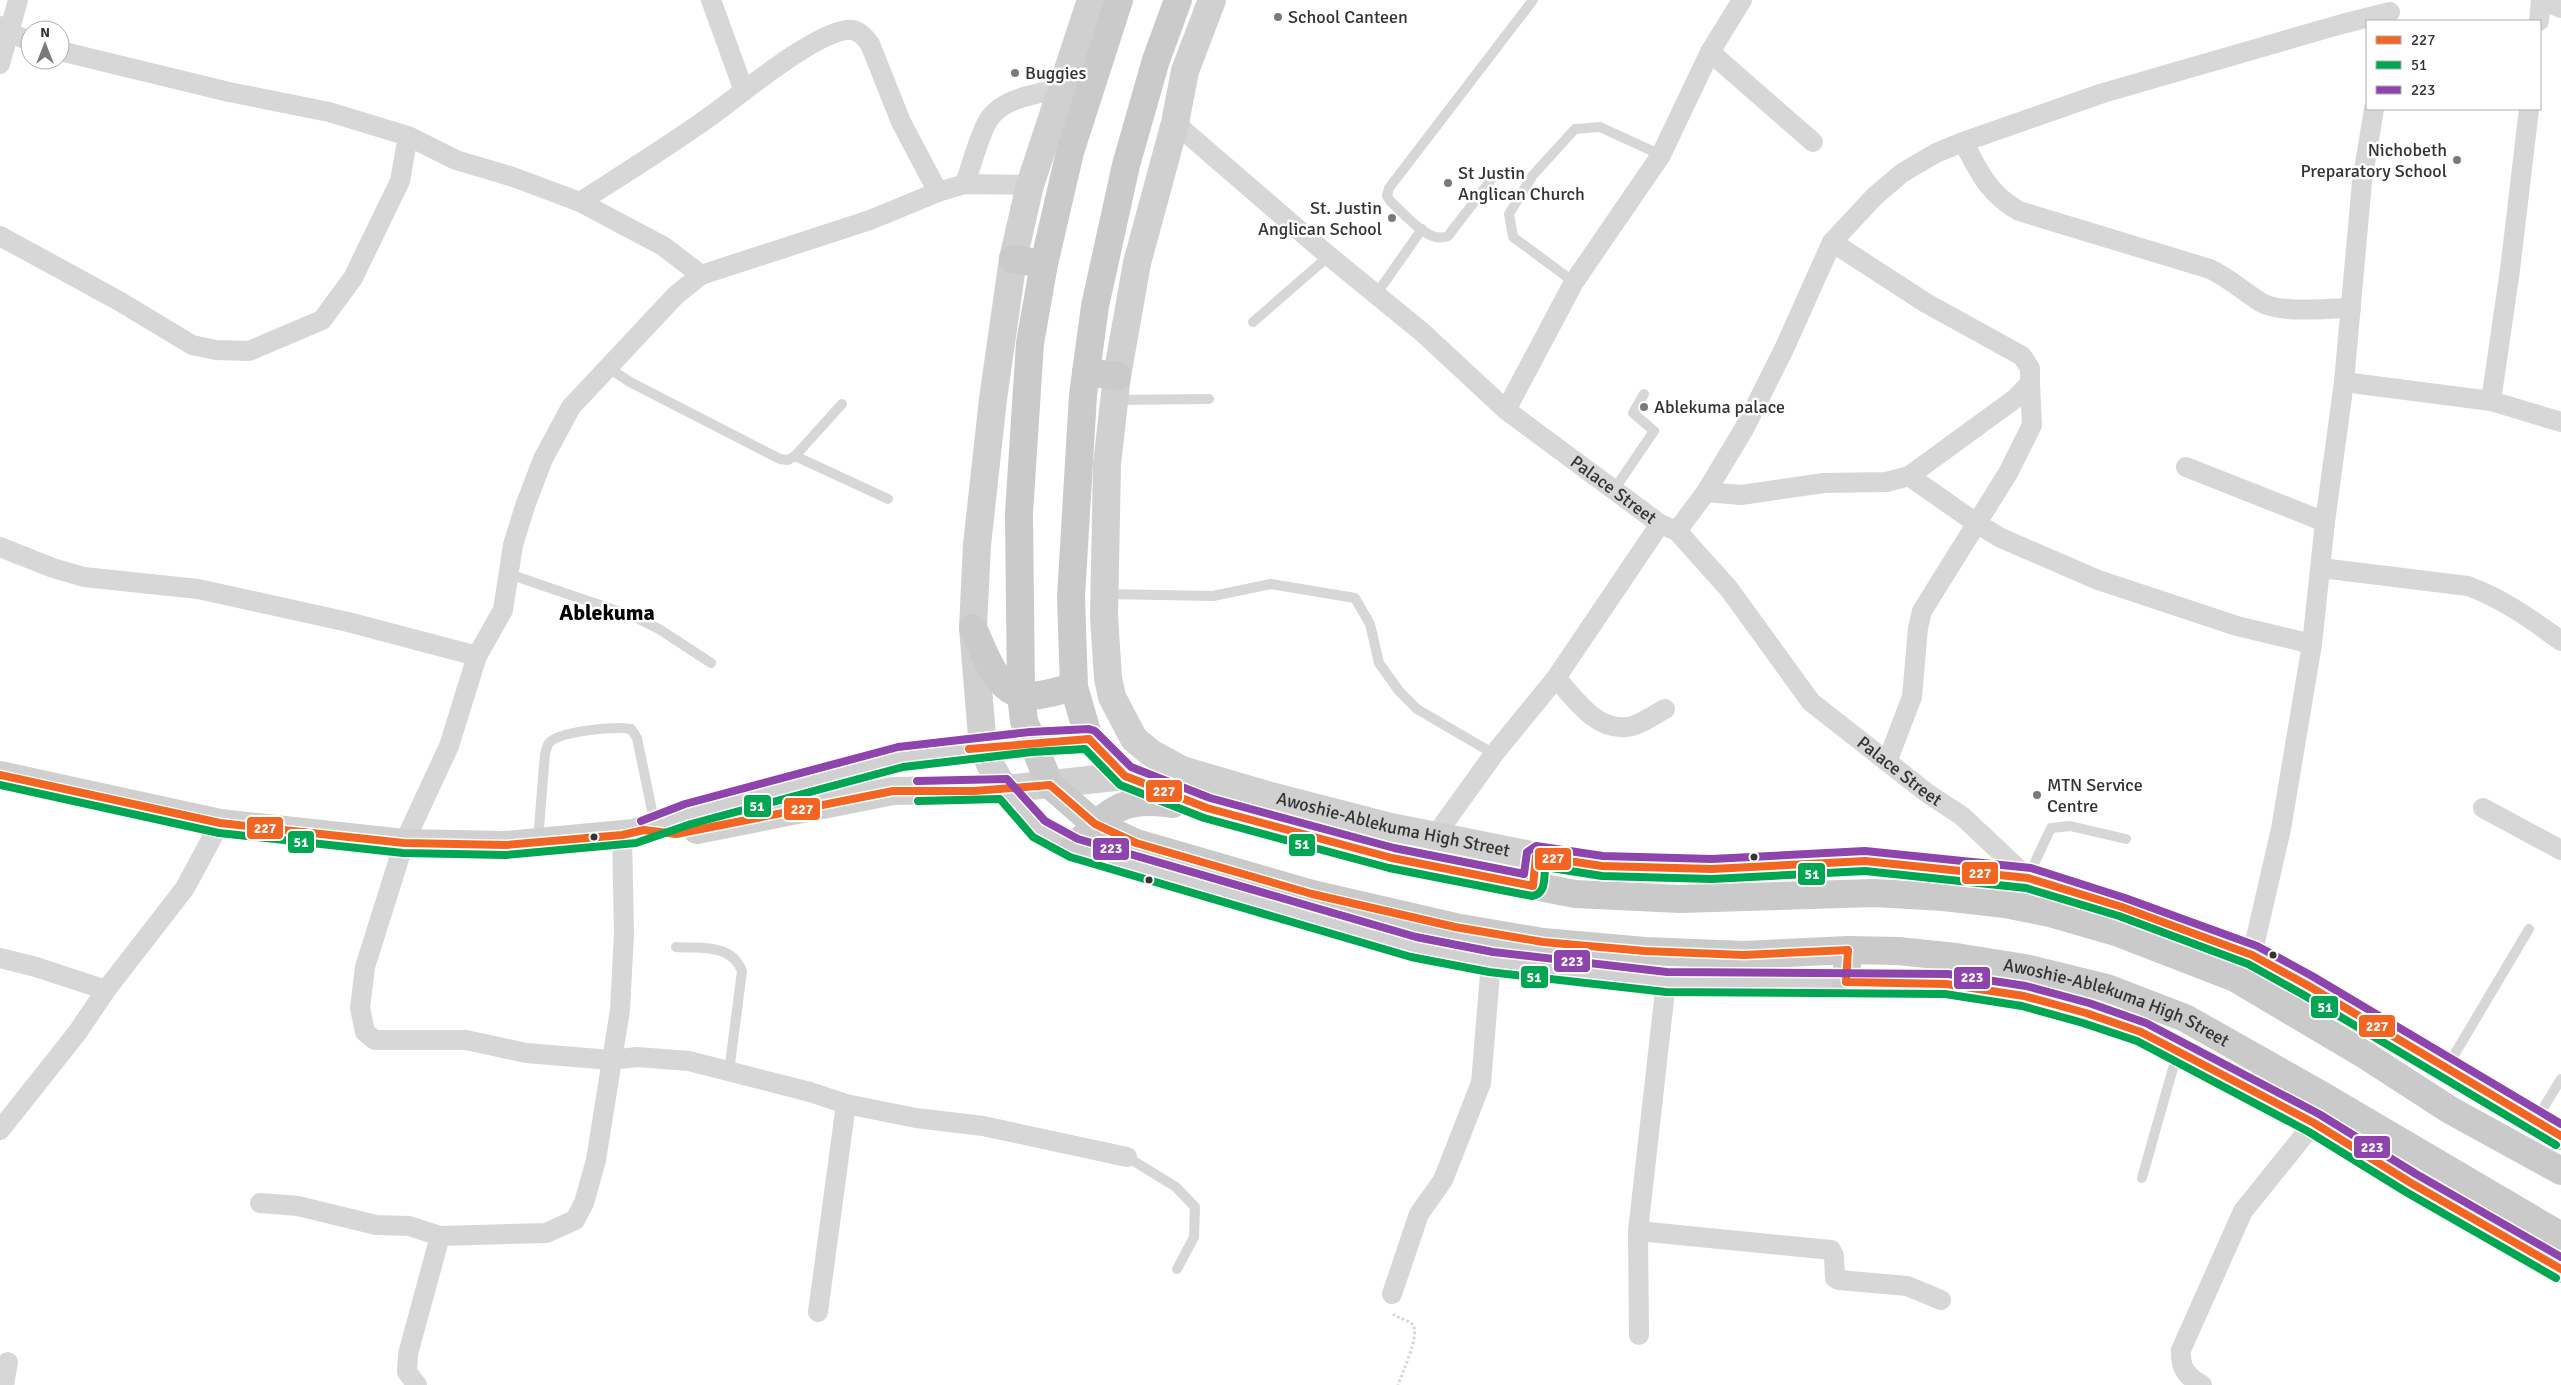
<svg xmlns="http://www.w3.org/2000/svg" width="2561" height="1385" viewBox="0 0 2561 1385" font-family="Signika,sans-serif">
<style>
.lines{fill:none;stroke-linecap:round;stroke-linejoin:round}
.path{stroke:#d6d6d6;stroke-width:3;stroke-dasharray:2.5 2.5;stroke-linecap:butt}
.lane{stroke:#d7d7d7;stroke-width:10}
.street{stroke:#d7d7d7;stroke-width:20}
.secondary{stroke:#d0d0d0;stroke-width:28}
.primary{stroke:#cacaca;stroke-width:28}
.bus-1-casing{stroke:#fff;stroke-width:11}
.bus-2-casing{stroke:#fff;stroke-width:11}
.bus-3-casing{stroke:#fff;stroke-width:11}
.bus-1{stroke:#f26522;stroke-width:8}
.bus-2{stroke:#00a651;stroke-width:8}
.bus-3{stroke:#8e44ad;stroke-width:8}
.poi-dot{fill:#7a7a7a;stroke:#fff;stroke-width:2}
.bus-dot{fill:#333;stroke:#fff;stroke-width:2}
.labels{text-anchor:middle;stroke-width:5;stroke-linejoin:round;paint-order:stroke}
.poi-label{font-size:18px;fill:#333;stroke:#fff;text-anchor:start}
.street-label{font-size:18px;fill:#333;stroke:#fff}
.district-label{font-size:22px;font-weight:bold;fill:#000;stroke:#fff}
.line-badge{stroke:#fff;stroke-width:2}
.badge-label{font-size:14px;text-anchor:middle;font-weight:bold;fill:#fff}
</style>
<rect width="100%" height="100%" fill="#fff"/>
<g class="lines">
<path class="path" d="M1393,1314c5,4 16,6 20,11 7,11 -11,48 -15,60"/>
<g class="lane">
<path d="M1491,180l-43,56c-19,9 -43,-22 -57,-34l-4,-6 2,-8 144,-188"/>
<path d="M1574,282l-61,-45 -4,-23 24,-39 42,-46 25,-2 61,28"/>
<path d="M1375,296l47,-67"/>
<path d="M1253,322l76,-66"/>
<path d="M607,367l23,15 150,77 8,1 7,-4 47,-52"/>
<path d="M1115,400l94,-1"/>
<path d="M795,456l93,43"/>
<path d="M1612,489l8,-8 34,-50 -21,-18 11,-19"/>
<path d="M509,574l126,43 24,12 52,34"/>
<path d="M1106,594l107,2 58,-12 84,14 15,26 9,39 20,28 18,18 77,45"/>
<path d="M538,840l7,-86c1,-3 2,-9 4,-11 10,-12 67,-17 82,-14l6,9 18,87"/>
<path d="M2028,877l23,-49 19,-2 56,13"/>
<path d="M676,947c26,2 55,-4 66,24l-13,101"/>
<path d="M2447,1067l82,-138"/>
<path d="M2536,1120l25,-41"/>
<path d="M1127,1157l49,30 19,20 -1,30 -17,32"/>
<path d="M2142,1178l35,-124"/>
</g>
<g class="street">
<path d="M711,0l33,91"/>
<path d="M2542,0l19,8"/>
<path d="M2539,21l2,-21"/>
<path d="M0,26l10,7 20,8"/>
<path d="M60,51l169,41 100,20 79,24 48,24 57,17 67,25 83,44 38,29"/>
<path d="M1710,52l103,90"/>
<path d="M0,64l18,-64"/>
<path id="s1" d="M1175,123l154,133 93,76 84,78 154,114 17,7 52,58 82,113 116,91 35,23 66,62"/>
<path d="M1963,142c17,30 24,51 56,69l191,58c19,9 34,23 52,34 21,11 66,5 89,5"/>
<path d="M965,184c6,-17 15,-52 24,-65 15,-22 49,-25 73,-31"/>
<path d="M1030,185l-65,-1 -27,8 -68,28 -169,55 -25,20 -105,112 -28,52 -18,47 -12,39 -10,65 -26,46 -28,90 -45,97 -39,124 -5,41 5,24 10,8h91l60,13 85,7 26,-3 52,4 121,31 36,12 70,14 67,8 144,31"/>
<path d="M580,202c42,-27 84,-53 125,-82 33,-23 104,-84 141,-90 11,-2 18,6 24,14l31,78 37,70"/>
<path d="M0,236l119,65 73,44 24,5 33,1 73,-31 31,-42 47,-97 8,-45"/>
<path d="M2344,382l147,19 70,21"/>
<path d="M2491,401l19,-131 19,-161"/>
<path d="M1506,410l68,-128 87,-127 49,-103 32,-52"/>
<path d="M2186,467l139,55"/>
<path d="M1909,476l67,47 25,15 97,42 139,46 75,18"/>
<path d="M1706,492l35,3 83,-12 62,-1 23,-6 107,-78 14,-15v-15l-8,-12 -96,-53 -94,-61"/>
<path d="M1677,531l29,-39 38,-63 40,-80 48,-107 43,-46 27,-23 34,-20 27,-11 140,-49 239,-69 48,-12"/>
<path d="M0,547l53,21 31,9 114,12 150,33 129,34"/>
<path d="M2321,568l147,18c35,13 63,33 93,55"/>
<path d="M1556,678c19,21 39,52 71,49 12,-1 28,-13 38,-18"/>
<path d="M1887,762l25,-65 6,-69 4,-17 86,-138 24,-48 -2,-42"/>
<path d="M2483,808l78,42"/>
<path d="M1435,836l59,-82 62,-76 104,-154"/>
<path d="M2252,955l29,-126 31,-185 13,-122 19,-140 18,-200 12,-73"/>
<path d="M0,958l36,9 70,23"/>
<path d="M0,1130l77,-97 29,-43 79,-102 35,-65"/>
<path d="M260,1203l38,3 78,19 33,1 31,10 106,-3 29,-13 9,-17 12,-43 24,-150 4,-76 -2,-99"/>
<path d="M1638,1231l193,19 3,6 1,22 4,2 68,6 34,14"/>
<path d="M1392,1294l27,-80 24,-34 38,-97 10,-121"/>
<path d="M818,1312l28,-208"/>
<path d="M1639,1335l-1,-104 28,-249"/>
<path d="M4,1385l4,-23"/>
<path d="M417,1385l-10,-13 1,-18 32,-118"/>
<path d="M2202,1385c-16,-9 -22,-17 -21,-35l62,-139 71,-88"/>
</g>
<g class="secondary">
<path d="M1091,0l-61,185 -17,74 -20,140 -16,146 -4,83 10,120 8,18 13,23 35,40 35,19 340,99 77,15 175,20 280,2 78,12 62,17 55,19 173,91 97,60 150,86"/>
<path id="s2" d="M1212,0l-27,71 -10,52 -38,140 -20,113 -10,88 -3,152 4,62 4,19 22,42 17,14 31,17 85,25 124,32 145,29 66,10 110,3 153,-8 163,17 94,29 130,48 55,30 254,151"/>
<path d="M0,775l220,48 184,20 102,2 128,-12 54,-19 213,-57 130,-15 58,-3"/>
<path d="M697,830l196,-39 111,-2 121,-13"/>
</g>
<g class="primary">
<path id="s3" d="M1119,0l-49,152 -26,112 -14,79 -11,170 2,182 3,26 26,64 45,39 41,19 176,51 143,33 88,15 102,9 99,4 104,-5 50,1 58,6 69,11 82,20 78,30 131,74 245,144"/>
<path d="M1178,0l-22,60 -30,105 -31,141 -12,89 -12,202 3,90 15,52 36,37 82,32 185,50 183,36 105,5 194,-6 70,4 61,7 45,9 66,19 119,46 130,77 85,55 111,61"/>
<path d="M1013,259l31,5"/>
<path d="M1086,372l31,4"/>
<path d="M973,628c13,27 23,68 59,68 14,-1 29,-6 42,-9"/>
<path d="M1074,848c33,-37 48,-52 99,-44"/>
<path d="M1533,886l3,-30"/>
<path d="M1846,982l2,-32"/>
<path d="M2290,1010l17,-25"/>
</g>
<defs>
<g id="bus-1">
<path d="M969,749l120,-10 36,37 82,32 185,50 141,28 3,-30 66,10 110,3 153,-8 163,17 94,29 130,48 55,30 254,151"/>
<path d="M0,775l220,48 184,20 102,2 116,-10 22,-5 32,4 217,-43h81l76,-6 45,39 41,19 176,51 143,33 88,15 102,9 99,4 104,-5 -2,32 100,2 78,12 62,17 55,19 173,91 97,60 150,86"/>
</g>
<g id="bus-2">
<path d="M0,785l219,48 184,20 103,2 130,-12 55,-19 212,-57 129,-15 53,-3 35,36 84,33 185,50 143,28c14,-2 12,-17 13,-29l57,9 110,3 153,-8 161,17 93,28 129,48 54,30 254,151"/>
<path d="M918,801l82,-2 33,38 37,20 341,100 78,15 177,20 279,2 77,12 61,17 54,18 172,91 97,60 150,86"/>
</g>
<g id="bus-3">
<path d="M917,781l90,-2 38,42 33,18 338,98 77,15 174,20 281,2 78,12 63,17 57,20 173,91 97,60 145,83"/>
<path d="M641,821l44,-17 213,-57 132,-15 59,-3 6,2 36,36 79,31 184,50 130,26 3,-22 9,-6 67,10 109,3 153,-8 166,17 94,30 132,48 55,30 249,148"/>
</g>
</defs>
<use href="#bus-1" class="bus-1-casing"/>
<use href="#bus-2" class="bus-2-casing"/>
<use href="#bus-3" class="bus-3-casing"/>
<use href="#bus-1" class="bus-1"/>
<use href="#bus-2" class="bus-2"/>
<use href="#bus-3" class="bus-3"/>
</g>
<g class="poi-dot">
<circle cx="1278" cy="17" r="5"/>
<circle cx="1015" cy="73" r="5"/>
<circle cx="2457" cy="160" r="5"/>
<circle cx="1448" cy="183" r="5"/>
<circle cx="1392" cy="218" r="5"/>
<circle cx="1644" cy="407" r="5"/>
<circle cx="2037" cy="795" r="5"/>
</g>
<g class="bus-dot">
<circle cx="594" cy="837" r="4.5"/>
<circle cx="1754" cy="857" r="4.5"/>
<circle cx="1149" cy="880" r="4.5"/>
<circle cx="2273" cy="955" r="4.5"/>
</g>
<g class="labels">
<g class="poi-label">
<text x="1288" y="23">School Canteen</text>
<text x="1025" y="79">Buggies</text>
<text x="2447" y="156" text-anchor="end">Nichobeth<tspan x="2447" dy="21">Preparatory School</tspan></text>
<text x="1458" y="179">St Justin<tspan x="1458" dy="21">Anglican Church</tspan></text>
<text x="1382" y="214" text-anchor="end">St. Justin<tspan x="1382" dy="21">Anglican School</tspan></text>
<text x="1654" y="413">Ablekuma palace</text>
<text x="2047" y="791">MTN Service<tspan x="2047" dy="21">Centre</tspan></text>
</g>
<g class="street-label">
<text dy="6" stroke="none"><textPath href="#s1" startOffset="572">Palace Street</textPath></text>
<text dy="6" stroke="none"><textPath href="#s1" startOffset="978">Palace Street</textPath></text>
<text dy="6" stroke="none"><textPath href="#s2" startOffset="1034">Awoshie-Ablekuma High Street</textPath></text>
<text dy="6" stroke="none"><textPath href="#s3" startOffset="1908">Awoshie-Ablekuma High Street</textPath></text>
</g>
<g class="district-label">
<text x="607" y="620">Ablekuma</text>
</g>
</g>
<g class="line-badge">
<rect x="1145" y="779" width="38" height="24" rx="5" fill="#f26522"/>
<rect x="743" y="794" width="29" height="24" rx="5" fill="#00a651"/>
<rect x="783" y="797" width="38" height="24" rx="5" fill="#f26522"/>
<rect x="246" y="816" width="38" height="24" rx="5" fill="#f26522"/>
<rect x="287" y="830" width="28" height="24" rx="5" fill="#00a651"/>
<rect x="1288" y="833" width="28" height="24" rx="5" fill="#00a651"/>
<rect x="1092" y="837" width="38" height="24" rx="5" fill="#8e44ad"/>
<rect x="1534" y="847" width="38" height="24" rx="5" fill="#f26522"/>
<rect x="1961" y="861" width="38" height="24" rx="5" fill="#f26522"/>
<rect x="1797" y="862" width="29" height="24" rx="5" fill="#00a651"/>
<rect x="1553" y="949" width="38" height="24" rx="5" fill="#8e44ad"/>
<rect x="1520" y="965" width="29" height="24" rx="5" fill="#00a651"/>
<rect x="1953" y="966" width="38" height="24" rx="5" fill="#8e44ad"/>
<rect x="2310" y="995" width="29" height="24" rx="5" fill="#00a651"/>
<rect x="2358" y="1014" width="38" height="24" rx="5" fill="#f26522"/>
<rect x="2353" y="1135" width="38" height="24" rx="5" fill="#8e44ad"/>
</g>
<g class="badge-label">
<text x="1164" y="796">227</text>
<text x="757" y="811">51</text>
<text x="802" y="814">227</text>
<text x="265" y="833">227</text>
<text x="301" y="847">51</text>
<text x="1302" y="849">51</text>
<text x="1111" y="853">223</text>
<text x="1553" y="863">227</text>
<text x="1980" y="878">227</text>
<text x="1812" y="879">51</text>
<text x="1572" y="966">223</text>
<text x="1534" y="982">51</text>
<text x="1972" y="982">223</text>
<text x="2325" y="1012">51</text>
<text x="2377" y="1031">227</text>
<text x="2372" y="1152">223</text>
</g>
<rect x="2366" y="20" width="175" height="90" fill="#ffffff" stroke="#adadad"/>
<rect x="2376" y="36" width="25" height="8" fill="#f26522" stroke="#adadad"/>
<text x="2411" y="45" font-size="15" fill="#333333">227</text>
<rect x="2376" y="61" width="25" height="8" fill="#00a651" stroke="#adadad"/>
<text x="2411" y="70" font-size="15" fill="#333333">51</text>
<rect x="2376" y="86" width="25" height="8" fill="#8e44ad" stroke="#adadad"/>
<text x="2411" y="95" font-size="15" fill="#333333">223</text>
<g transform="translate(45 45)"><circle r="24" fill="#ffffff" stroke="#adadad"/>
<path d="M0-4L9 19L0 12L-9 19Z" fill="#7a7a7a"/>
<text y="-8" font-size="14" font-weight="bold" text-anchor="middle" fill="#333333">N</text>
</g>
</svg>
